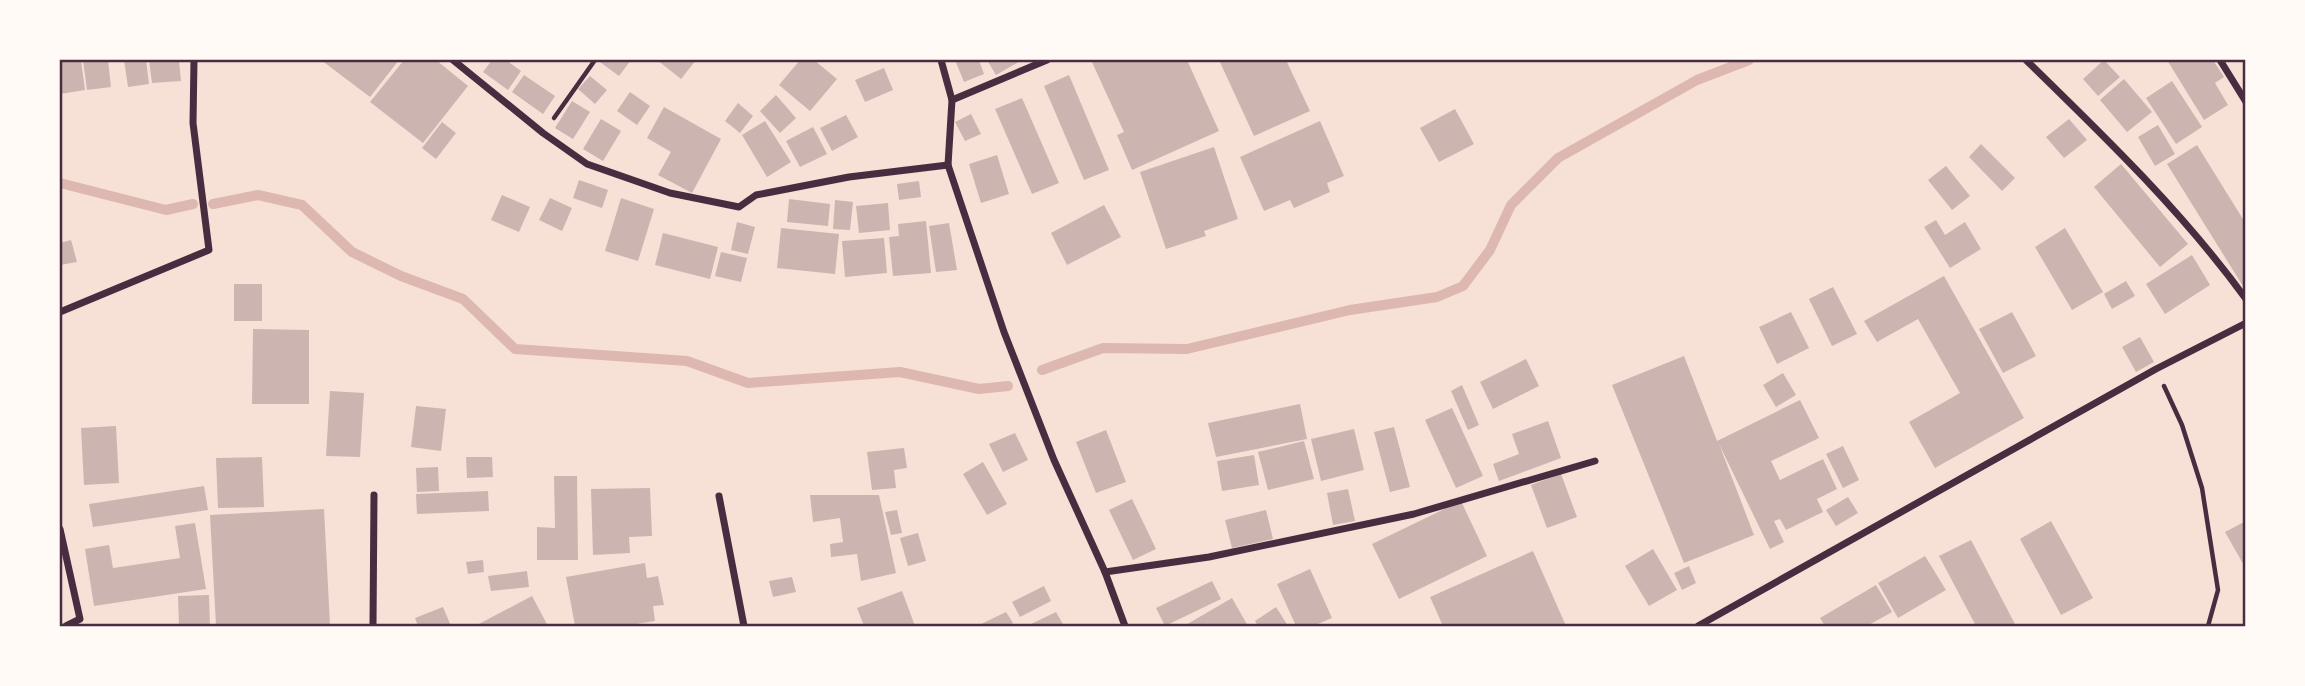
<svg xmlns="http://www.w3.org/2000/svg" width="2305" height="686" viewBox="0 0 2305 686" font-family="'DM Sans',sans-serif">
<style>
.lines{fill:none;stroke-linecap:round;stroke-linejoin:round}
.stream{stroke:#dcb8b0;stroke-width:10}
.building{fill:#ccb4b1}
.path{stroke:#4a2c40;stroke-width:4.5}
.minor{stroke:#4a2c40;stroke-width:7}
.neatline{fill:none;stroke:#4a2c40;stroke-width:2.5}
</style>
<rect width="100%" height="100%" fill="#f7e1d7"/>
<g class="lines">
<g class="stream">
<path d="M60,183l106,27 27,-6"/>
<path d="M213,204l45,-9 44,10 50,47 49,24 62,23 52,50 172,12 61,22 152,-11 79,17 29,-3"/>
<path d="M1042,370l61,-22 84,1 163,-39 87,-13 26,-11 27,-36 21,-45 47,-47 139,-78 52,-20"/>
</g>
</g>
<g class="building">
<path d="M60,60h21l4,30 -25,4z"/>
<path d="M83,60h25l3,27 -24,3z"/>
<path d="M124,60h22l3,24 -21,3z"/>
<path d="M149,60h30l2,21 -29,2z"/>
<path d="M321,60h78l-29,37z"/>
<path d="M404,60h32l32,26 -45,57 -53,-41z"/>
<path d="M492,60h14l15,11 -13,19 -25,-18z"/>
<path d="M601,60h30l-12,16 -19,-14z"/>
<path d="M657,60h39l-15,19z"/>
<path d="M800,60h14l23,19 -27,32 -31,-26z"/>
<path d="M955,60h24l5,14 -20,8z"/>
<path d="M987,60h35l-26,15z"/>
<path d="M1091,60h96l32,71 -87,39 -15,-35 7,-3z"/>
<path d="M1219,60h67l24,51 -56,25z"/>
<path d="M2104,60l16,17 -22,19 -15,-17z"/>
<path d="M2167,60h46l11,17 -9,6 13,22 -24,15z"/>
<path d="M884,68l9,22 -28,12 -10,-22z"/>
<path d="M524,75l31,21 -12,18 -31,-22z"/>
<path d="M1069,75l40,95 -25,10 -40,-94z"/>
<path d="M590,76l17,14 -12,14 -17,-15z"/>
<path d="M2124,79l28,33 -25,20 -27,-32z"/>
<path d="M2172,81l30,46 -26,17 -30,-46z"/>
<path d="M630,92l20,14 -13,19 -20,-14z"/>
<path d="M776,95l20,23 -16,15 -20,-22z"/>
<path d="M1022,98l37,85 -27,11 -37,-85z"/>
<path d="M572,101l18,11 -17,27 -18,-11z"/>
<path d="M738,103l15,13 -13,17 -15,-12z"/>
<path d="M664,107l57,32 -29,54 -34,-18 13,-23 -24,-14z"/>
<path d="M1455,109l19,35 -35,18 -19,-34z"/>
<path d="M971,114l10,20 -16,7 -10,-19z"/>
<path d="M846,115l12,22 -26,14 -12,-23z"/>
<path d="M601,119l20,12 -18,30 -20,-12z"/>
<path d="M2069,119l18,21 -23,18 -18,-21z"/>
<path d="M765,121l26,41 -24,15 -25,-42z"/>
<path d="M1320,121l24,55 -17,7 3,9 -36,16 -4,-8 -26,11 -24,-54z"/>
<path d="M442,122l14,11 -20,26 -14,-11z"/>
<path d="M2158,125l17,29 -20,12 -17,-29z"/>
<path d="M813,127l14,27 -27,13 -14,-26z"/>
<path d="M1981,144l34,34 -13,13 -33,-34z"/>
<path d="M2197,145l49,79v67l-79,-127z"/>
<path d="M1214,147l24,72 -34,12 2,5 -40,13 -26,-77z"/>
<path d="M997,155l12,39 -28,9 -12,-39z"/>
<path d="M2121,164l67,80 -28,23 -66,-80z"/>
<path d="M1946,166l24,30 -18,14 -24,-30z"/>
<path d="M579,180l29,10 -6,18 -29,-10z"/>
<path d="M919,181l2,16 -22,3 -2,-16z"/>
<path d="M502,195l28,12 -11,25 -28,-12z"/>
<path d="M550,198l22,10 -10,23 -23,-11z"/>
<path d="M621,198l33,11 -16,52 -33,-10z"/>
<path d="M789,199l41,5 -2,22 -41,-4z"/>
<path d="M835,200l18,2 -3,28 -17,-1z"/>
<path d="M888,203l2,27 -31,3 -3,-27z"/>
<path d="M1104,205l17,32 -54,28 -16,-32z"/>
<path d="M1936,220l9,15 20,-13 16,27 -31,19 -26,-41z"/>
<path d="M926,221l5,52 -38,3 -4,-39 10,-1 -1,-12z"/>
<path d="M737,222l18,5 -7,27 -17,-4z"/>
<path d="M949,223l8,47 -21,2 -7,-46z"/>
<path d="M781,228l58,6 -4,40 -58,-6z"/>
<path d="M2065,228l38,64 -31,18 -37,-63z"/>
<path d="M663,233l55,14 -8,32 -55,-14z"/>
<path d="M884,238l3,35 -42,4 -3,-36z"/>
<path d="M71,240l6,22 -17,3v-22z"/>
<path d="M721,252l26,6 -6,24 -26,-6z"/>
<path d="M2192,255l18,30 -45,29 -19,-30z"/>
<path d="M1944,276l80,142 -89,50 -26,-46 51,-29 -42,-74 -41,23 -13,-21z"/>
<path d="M2126,281l9,15 -23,13 -8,-15z"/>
<rect x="234" y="284" width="28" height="37"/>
<path d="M1833,287l24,47 -25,12 -23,-47z"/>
<path d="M1791,312l18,36 -32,16 -18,-37z"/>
<path d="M2012,312l24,44 -33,17 -24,-44z"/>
<path d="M253,329l56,1v74h-57z"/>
<path d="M2140,337l14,25 -18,10 -14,-25z"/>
<path d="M1684,356l33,85 83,-41 19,38 -48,23 9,19 43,-21 14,30 -20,10 6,13 -37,18 -6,-11 -6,2 10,21 -14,7 -51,-105 35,91 -70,28 -72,-178z"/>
<path d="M1526,359l13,27 -46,23 -13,-27z"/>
<path d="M1783,373l13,22 -20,12 -13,-22z"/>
<path d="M1462,385l17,40 -11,5 -17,-39z"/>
<path d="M330,391l34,2 -4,64 -34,-1z"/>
<path d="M1300,404l7,35 -91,18 -8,-34z"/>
<path d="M416,406l30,3 -5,42 -30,-4z"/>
<path d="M1452,408l31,68 -27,12 -31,-68z"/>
<path d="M1548,421l13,37 -62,23 -6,-17 26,-10 -7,-20z"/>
<path d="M116,426l3,57 -35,2 -3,-57z"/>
<path d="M1394,427l16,60 -20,5 -16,-60z"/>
<path d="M1354,429l10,41 -43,11 -10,-42z"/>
<path d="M1106,430l20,52 -30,11 -20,-51z"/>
<path d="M1015,433l13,27 -25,12 -14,-28z"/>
<path d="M1304,441l10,38 -46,11 -10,-38z"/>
<path d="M1843,446l16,34 -16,8 -17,-34z"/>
<path d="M904,448l3,20 -13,2 2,18 -24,2 -5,-38z"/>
<path d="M1254,455l5,30 -37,6 -5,-30z"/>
<path d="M262,457l2,50 -46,1 -2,-50z"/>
<path d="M466,457h26l1,20 -26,1z"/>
<path d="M983,462l24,42 -20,11 -24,-41z"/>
<path d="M438,467l1,24 -22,1 -1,-24z"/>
<path d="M1561,474l16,43 -30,11 -16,-43z"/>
<path d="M554,476h23l1,84h-41v-33l18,1z"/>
<path d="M204,486l4,24 -115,17 -4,-23z"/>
<path d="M650,488l2,48 -23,1 1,16 -37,2 -2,-66z"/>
<path d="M1348,489l7,32 -22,4 -6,-32z"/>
<path d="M488,491l1,20 -72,3 -1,-20z"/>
<path d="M810,495h69l17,78 -35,8 -4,-27 -26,3 -1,-13 13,-2 -3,-24 -27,4z"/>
<path d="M1848,497l10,16 -22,13 -10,-16z"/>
<path d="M1132,499l24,50 -23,11 -24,-50z"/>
<path d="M1461,501l26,55 -88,43 -27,-55z"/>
<path d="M324,509l6,116 -114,1 -6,-111z"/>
<path d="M897,510l5,23 -11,2 -6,-23z"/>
<path d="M1266,510l7,29 -41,9 -7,-28z"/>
<path d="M2051,521l42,77 -32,17 -41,-76z"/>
<path d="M2246,521v48l-21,-37z"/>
<path d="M195,523l11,66 -112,17 -9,-57 24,-4 4,23 67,-10 -5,-32z"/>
<path d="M918,533l8,28 -18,5 -8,-28z"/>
<path d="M1971,540l45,86h-40l-37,-70z"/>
<path d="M1653,549l24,41 -28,16 -24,-40z"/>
<path d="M1533,551l33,75h-123l-13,-29z"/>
<path d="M1925,556l21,34 -48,28 -20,-35z"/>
<path d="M483,560l1,12 -16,2 -2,-12z"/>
<path d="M645,563l2,15 11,-2 6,29 -11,1 2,15 -31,5h-49l-9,-49z"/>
<path d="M1689,566l7,17 -14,7 -8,-17z"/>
<path d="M1310,569l22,49 -19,8h-17l-19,-42z"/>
<path d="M527,571l2,16 -38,4 -3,-15z"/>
<path d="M792,577l4,15 -23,5 -4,-16z"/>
<path d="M1212,581l9,18 -56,27 -9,-18z"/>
<path d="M1876,585l16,27 -25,14h-42l-5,-8z"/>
<path d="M1044,586l7,15 -31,16 -8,-15z"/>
<path d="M902,591l13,35h-51l-7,-18z"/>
<path d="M209,595l1,31h-31l-1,-30z"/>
<path d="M532,596l16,30h-73z"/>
<path d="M1232,598l16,28h-64z"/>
<path d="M443,607l8,19h-33l-3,-8z"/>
<path d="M1276,607l12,19h-30l-3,-5z"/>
<path d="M1006,612l7,11 -6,3h-30z"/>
<path d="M1056,612l8,14h-31l-2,-2z"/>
</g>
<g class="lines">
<g class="path">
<path d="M554,118l41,-58"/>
<path d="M2164,386l18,39 20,63 16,102 -10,36"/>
</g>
<g class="minor">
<path d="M453,60l90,73 44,31 83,29 69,14 17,-12 93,-18 99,-12"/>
<path d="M941,60l11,40 -4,65 56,167 50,128 51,112 20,54"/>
<path d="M2026,60c77,75 156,151 220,239"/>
<path d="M2220,60l26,42"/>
<path d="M952,100l95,-40"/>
<path d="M60,312l149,-62 -16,-127 1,-63"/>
<path d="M719,496l25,130"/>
<path d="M60,529l20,90 -14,7"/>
<path d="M1105,572l104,-15 205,-43 181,-53"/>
<path d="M373,626l1,-131"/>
<path d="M1698,626l458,-257 90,-46"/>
</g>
</g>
<rect width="2305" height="686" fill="none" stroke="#fffaf5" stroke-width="122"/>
<rect x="61" y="61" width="2183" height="564" class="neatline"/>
</svg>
